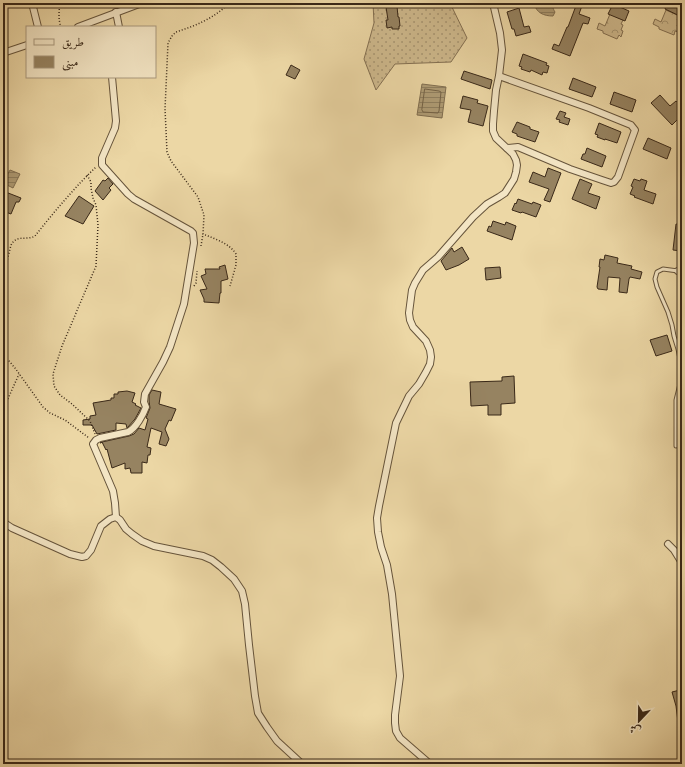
<svg xmlns="http://www.w3.org/2000/svg" width="685" height="767" viewBox="0 0 685 767" font-family="'IM FELL French Canon',Amiri,serif">
<style>
.grass{fill:url(#grass-dots);stroke:#847052}
.park{fill:url(#park-crowns);stroke:#847052}
.water{fill:url(#water-rules);stroke:#806e50}
.lines{fill:none;stroke-linecap:round;stroke-linejoin:round}
.shore{stroke:#746246;stroke-width:1}
.building{fill:#968361;stroke:#392818}
.service-casing{stroke:#66543b;stroke-width:5}
.minor-casing{stroke:#66543b;stroke-width:8}
.path{stroke:#392818;stroke-width:1.5;stroke-dasharray:1 2;stroke-linecap:butt}
.service{stroke:#f3e5c4;stroke-width:3}
.minor{stroke:#f3e5c4;stroke-width:6}
</style>
<defs>
<pattern id="grass-dots" width="8" height="8" patternUnits="userSpaceOnUse"><rect width="8" height="8" fill="#ceb98d"/><path d="M2 2h.1M6 6h.1" fill="none" stroke="#a89672" stroke-width="1.8" stroke-linecap="round"/></pattern>
<pattern id="park-crowns" width="20" height="18" patternUnits="userSpaceOnUse"><rect width="20" height="18" fill="#ceb98d"/><path d="M2 6a3 3 0 1 1 6 0M12 15a3 3 0 1 1 6 0" fill="none" stroke="#a89672"/></pattern>
<pattern id="water-rules" width="6" height="5" patternUnits="userSpaceOnUse"><rect width="6" height="5" fill="#af9c75"/><path d="M0 2.5h6" fill="none" stroke="#8f7f5f"/></pattern>
</defs>
<rect width="100%" height="100%" fill="#ecd7a5"/>
<filter id="stains"><feTurbulence type="fractalNoise" baseFrequency=".005" numOctaves="4"/><feColorMatrix values="0 0 0 0 .2 0 0 0 0 .09 0 0 0 0 .02 0 0 0 .5 -.17"/></filter>
<radialGradient id="worn" r=".72"><stop offset=".6" stop-color="#630" stop-opacity="0"/><stop offset="1" stop-color="#630" stop-opacity=".3"/></radialGradient>
<path class="grass" d="M373,3h77l17,35 -16,24 -56,2 -19,26 -12,-31 10,-36z"/>
<g class="park">
<path d="M666,10l13,6 -2,4 2,1 -2,5 3,1 -2,5 -3,-1 -1,4 -15,-6v-2l-6,-3 2,-5 6,3z"/>
<path d="M610,14l13,6 -2,4 2,1 -2,5 2,1 -2,6 -2,-2 -2,4 -14,-6v-2l-6,-2 2,-6 6,3z"/>
</g>
<g class="water">
<path d="M534,3h21c-3,3 -2,6 0,9l-2,4c-9,0 -17,-3 -19,-13z"/>
<path d="M422,84l24,3 -4,31 -25,-3z"/>
<path d="M10,170l10,4 -7,14 -10,-5z"/>
</g>
<g class="lines">
<path class="shore" d="M425,89l14,2 2,1 -2,19 -1,2 -15,-1 -1,-2z"/>
</g>
<g class="building">
<path d="M577,3h6l-4,11 11,4 -2,6 -5,-1 -13,33 -18,-7 2,-5 5,2 8,-19h1z"/>
<path d="M667,3h10l5,2v12l-17,-8z"/>
<path d="M613,4l16,7 -4,10 -17,-7z"/>
<path d="M397,6l1,11h1l1,9h-1v3h-7v-2l-5,1 -1,-8h2l-2,-13z"/>
<path d="M519,8l5,19 5,-1 2,6 -15,4 -2,-7h-2l-5,-17z"/>
<path d="M523,54l24,9 -1,2 3,1 -2,7 -4,-1 -1,3 -11,-5 -1,2 -9,-3 1,-2 -3,-1z"/>
<path d="M291,65l9,5 -5,9 -9,-4z"/>
<path d="M464,71l28,9 -2,9 -29,-10z"/>
<path d="M573,78l23,9 -4,10 -23,-8z"/>
<path d="M614,92l22,8 -4,12 -22,-8z"/>
<path d="M660,95l10,11 6,-5 6,6v8l-10,10 -21,-22z"/>
<path d="M463,96l15,4 -1,3 11,3 -5,20 -15,-4 3,-12 -11,-2z"/>
<path d="M560,111l6,2 -2,4 6,2 -2,6 -9,-3 1,-2 -4,-1z"/>
<path d="M517,122l13,5v2l9,3 -4,10 -18,-6v-2l-5,-2z"/>
<path d="M599,123l22,9 -4,11 -12,-4v1l-8,-3 1,-2 -3,-1z"/>
<path d="M648,138l23,10 -4,11 -24,-10z"/>
<path d="M587,148l19,8 -4,11 -21,-8 2,-5h2z"/>
<path d="M548,168l13,5 -11,29 -6,-2 5,-11 -20,-7 4,-10 12,5z"/>
<path d="M108,178l5,6 -4,4 2,2 -8,10 -8,-9 8,-11 2,1z"/>
<path d="M580,179l12,5 -4,9 12,4 -4,12 -24,-10z"/>
<path d="M634,179l6,2 1,-2 6,2 -3,9 12,4 -3,10 -19,-7 1,-1 -5,-2 3,-7 -2,-1z"/>
<path d="M3,191l18,7 -2,4h-3l-5,12 -8,-3z"/>
<path d="M79,196l15,10 -11,18 -18,-8z"/>
<path d="M518,199l14,5 1,-2 8,3 -5,12 -14,-5 -1,1 -9,-3 3,-7 1,1z"/>
<path d="M493,221l12,4 1,-3 10,4 -4,14 -25,-9 2,-5 2,1z"/>
<path d="M676,224l6,1v13l-1,13 -8,-1z"/>
<path d="M462,247l7,12 -10,6 -13,5 -5,-9 11,-13 2,4z"/>
<path d="M605,255l13,3 -1,5 15,3 -1,3 11,3 -2,7 -10,-2 -1,2 -2,14 -8,-1 1,-14 -12,-1 -1,13 -9,-1 -1,-2 3,-20h-1l1,-8 4,1z"/>
<path d="M225,265l3,14 -7,2v12h-1l-1,10 -15,-1v-3l-4,-9 7,-1 -6,-13 5,-2 -1,-5h15l-1,-2z"/>
<path d="M500,267l1,11 -15,2 -1,-12z"/>
<path d="M667,335l5,16 -16,5 -6,-16z"/>
<path d="M514,376l1,27 -14,1v11h-13v-10l-17,1 -1,-24 32,-1v-4z"/>
<path d="M152,390l9,2 -2,12 17,5 -5,12 -2,-1 -4,9 4,10 -3,7 -7,-2 3,-12 -11,-4 -4,19 4,1 -1,7h-2l-1,8 -5,-1v11h-11l-1,-5 -5,1v-6l-13,5 -5,-19 -1,1 -4,-8 -2,1 2,-1 27,-6 5,-2 5,-6 6,2 3,-11 -2,-1 4,-10 -1,-7v-6z"/>
<path d="M127,391l8,2 -3,9 4,2 -1,1 6,3 -6,11 -7,8 -1,1 -1,-4 -10,-1v7l-19,4 -5,-9h-9v-5l7,-1v-3l6,-1 -3,-12 18,-3v-2h3v-4h4v-2z"/>
<path d="M680,690l2,6v34h-3l-3,-24 -4,-14z"/>
</g>
<g class="lines">
<defs>
<g id="service">
<path d="M678,271l-15,-2 -6,3 -2,7 2,8 11,25 4,13 2,11 4,13 4,20"/>
<path d="M676,446v-46l6,-24"/>
</g>
<g id="minor">
<path d="M32,3l6,24"/>
<path d="M116,12l3,15"/>
<path d="M78,27l64,-24"/>
<path d="M3,53l24,-8"/>
<path d="M499,76l90,32 42,17 4,5 -17,47 -4,5 -3,1 -9,-3 -32,-11 -52,-22 -11,1"/>
<path d="M112,77l4,44 -1,7 -13,30v7l26,29 6,5 57,32 2,2 1,10 -10,61 -14,43 -7,15 -18,32 -1,8 2,5c-3,8 -10,21 -18,25l-28,6 -4,2 -3,4 20,47 2,12 1,14"/>
<path d="M678,271h4"/>
<path d="M3,522l9,6 58,26 12,3 4,-1 5,-6 10,-24 9,-7 6,-2 4,3 6,9 6,5 10,7 12,5 49,10 9,4 9,7 13,12 8,12 3,13 4,41 6,51 3,17 9,14 10,14 25,23"/>
<path d="M668,544l6,6 8,13"/>
<path d="M430,764l-30,-26 -4,-7 -1,-8v-8l5,-39 -8,-82 -5,-29 -6,-18 -3,-15 -1,-14 2,-12 17,-83 13,-27 10,-12 7,-12 4,-8 1,-7 -1,-7 -4,-9 -13,-14 -3,-7 -1,-7 3,-23 3,-7 8,-13 15,-13 35,-40 14,-13 12,-7 6,-4 9,-14 2,-7 1,-7 -1,-5 -3,-6 -17,-16 -3,-7v-7l1,-13 2,-21 3,-14 3,-26 -2,-17 -7,-30"/>
</g>
</defs>
<use href="#service" class="service-casing"/>
<use href="#minor" class="minor-casing"/>
<g class="path">
<path d="M60,3c-1,8 -2,16 1,24"/>
<path d="M229,3c-14,15 -34,23 -53,29l-4,4 -4,7 -3,66 2,43 4,9 27,36 6,18 -1,19c12,5 26,9 33,20v11l-6,21"/>
<path d="M87,175l4,7v6l2,10 3,7 2,20 -2,41 -34,80 -9,28 1,12 6,9 12,9 18,17 5,13"/>
<path d="M201,246l2,-12"/>
<path d="M3,277l8,-32c6,-11 15,-4 24,-9 19,-24 39,-48 61,-69"/>
<path d="M194,286l2,-3 1,-12"/>
<path d="M3,354l12,14 28,39 7,6 15,7 24,18"/>
<path d="M3,410l16,-36"/>
</g>
<use href="#service" class="service"/>
<use href="#minor" class="minor"/>
</g>
<rect width="685" height="767" fill="none" stroke="#ecd7a5" stroke-width="16"/>
<rect x="4" y="4" width="677" height="759" fill="none" stroke="#392818" stroke-width="2"/>
<rect x="8" y="8" width="669" height="751" fill="none" stroke="#392818"/>
<rect x="26" y="26" width="130" height="52" fill="#f3e5c4" stroke="#a9997f"/>
<rect x="34" y="39" width="20" height="6" fill="#f3e5c4" stroke="#a9997f"/>
<text x="62" y="46" font-size="12" fill="#392818">طريق</text>
<rect x="34" y="56" width="20" height="12" fill="#968361" stroke="#a9997f"/>
<text x="62" y="66" font-size="12" fill="#392818">مبنى</text>
<g transform="translate(639 721) rotate(202)" stroke="#f3e5c4" stroke-width="3" paint-order="stroke">
<path d="M0-3L7 15L0 10L-7 15Z" fill="#392818"/>
<text y="-6" font-size="11" font-weight="bold" text-anchor="middle" fill="#392818">ش</text>
</g>
<rect width="100%" height="100%" filter="url(#stains)"/>
<rect width="100%" height="100%" fill="url(#worn)"/>
</svg>
